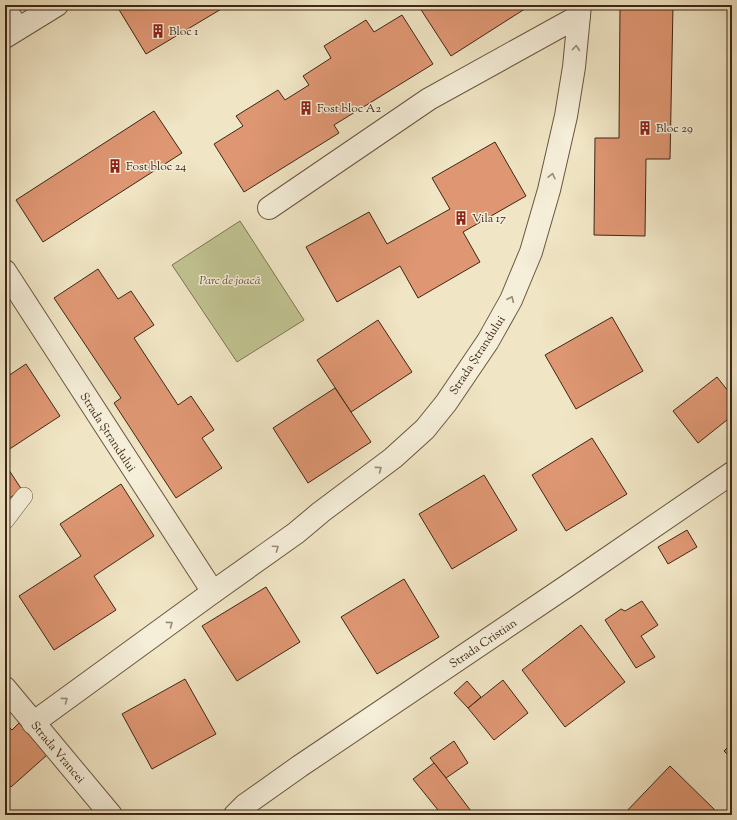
<svg xmlns="http://www.w3.org/2000/svg" width="737" height="820" viewBox="0 0 737 820" font-family="'Sorts Mill Goudy',serif">
<style>
.green{fill:#c0c290;stroke:#7e7452}
.building{fill:#df9773;stroke:#3d2714}
.lines{fill:none;stroke-linecap:round;stroke-linejoin:round}
.service-casing{stroke:#6a5640;stroke-width:18}
.minor-casing{stroke:#6a5640;stroke-width:24}
.tertiary-casing{stroke:#6a5640;stroke-width:24}
.service{stroke:#f5eed9;stroke-width:17}
.minor{stroke:#f5eed9;stroke-width:22}
.tertiary{stroke:#f5eed9;stroke-width:22}
.oneway{stroke:#998a76}
.labels{text-anchor:middle;stroke-width:3;stroke-linejoin:round;paint-order:stroke}
.poi-label{font-size:12px;fill:#3d2714;stroke:#f5eed9;text-anchor:start}
.park-label{font-size:12px;font-style:italic;fill:#5e4e33;stroke:#f5eed9}
.street-label{font-size:12px;fill:#3d2714;stroke:#f5eed9}
</style>
<rect width="100%" height="100%" fill="#f0e5c4"/>
<filter id="stains"><feTurbulence type="fractalNoise" baseFrequency=".005" numOctaves="4"/><feColorMatrix values="0 0 0 0 .2 0 0 0 0 .09 0 0 0 0 .02 0 0 0 .5 -.17"/></filter>
<radialGradient id="worn" r=".72"><stop offset=".6" stop-color="#630" stop-opacity="0"/><stop offset="1" stop-color="#630" stop-opacity=".3"/></radialGradient>
<path class="green" d="M240,221l64,99 -67,42 -65,-97z"/>
<g class="building">
<path d="M124,5h104l-82,49 -28,-46z"/>
<path d="M418,5h113l-80,51z"/>
<path d="M620,5h53l-3,154h-24l-1,77 -51,-1 1,-97h24z"/>
<path d="M402,15l31,49 -99,61 5,8 -95,59 -30,-48 29,-18 -7,-10 42,-26 7,10 24,-15 -6,-9 28,-18 -7,-12 42,-26 8,12z"/>
<path d="M154,111l28,42 -139,89 -27,-42z"/>
<path d="M495,142l31,54 -63,36 17,30 -62,36 -18,-32 -63,36 -31,-55 63,-35 18,32 63,-35 -18,-31z"/>
<path d="M98,269l20,30 13,-8 23,34 -20,13 44,67 13,-9 23,34 -12,8 20,30 -46,30 -62,-95 7,-5 -67,-100z"/>
<path d="M612,317l31,54 -67,38 -31,-54z"/>
<path d="M378,320l34,52 -61,40 -34,-52z"/>
<path d="M26,364l34,52 -55,36v-74z"/>
<path d="M717,377l15,19v20l-34,27 -25,-32z"/>
<path d="M335,388l36,54 -63,41 -35,-55z"/>
<path d="M592,438l35,56 -61,37 -34,-56z"/>
<path d="M5,464l17,26 -17,11z"/>
<path d="M484,475l33,55 -65,39 -33,-55z"/>
<path d="M121,484l33,52 -60,40 22,34 -62,40 -35,-54 62,-40 -21,-32z"/>
<path d="M687,530l10,17 -29,17 -10,-17z"/>
<path d="M404,579l35,58 -62,37 -36,-57z"/>
<path d="M266,587l34,55 -63,39 -35,-55z"/>
<path d="M642,601l16,24 -17,11 14,21 -19,11 -31,-48 16,-11 4,2z"/>
<path d="M581,625l44,57 -60,45 -43,-57z"/>
<path d="M185,679l31,55 -64,35 -30,-55z"/>
<path d="M503,680l25,33 -34,27 -26,-32z"/>
<path d="M467,681l14,16 -13,11 -14,-15z"/>
<path d="M19,723l28,32 -36,32 -6,-7v-52l3,-2 4,4z"/>
<path d="M454,741l14,22 -22,15 -16,-20z"/>
<path d="M732,743v16l-8,-8z"/>
<path d="M434,763l12,15 28,37h-32l-29,-36z"/>
<path d="M670,766l50,49h-97z"/>
</g>
<g class="lines">
<defs>
<path id="service" d="M5,521l19,-25"/>
<g id="minor">
<path d="M5,9l13,19"/>
<path d="M269,208l160,-109 150,-83"/>
<path d="M5,271l208,321"/>
<path d="M5,688l106,127"/>
<path d="M33,723l180,-131 83,-59 25,-21 72,-54 32,-29 21,-26 42,-62 23,-41 20,-48 18,-62 17,-74 8,-49 6,-62"/>
</g>
<g id="tertiary">
<path d="M5,37l52,-32"/>
<path d="M235,815l10,-10 55,-39 267,-180 165,-113"/>
</g>
</defs>
<use href="#service" class="service-casing"/>
<use href="#minor" class="minor-casing"/>
<use href="#tertiary" class="tertiary-casing"/>
<use href="#service" class="service"/>
<use href="#minor" class="minor"/>
<use href="#tertiary" class="tertiary"/>
</g>
<defs><path id="oneway-chevron" d="M-2-3.5L2.5 0L-2 3.5" fill="none" stroke-width="1.6" stroke-linecap="round" stroke-linejoin="round"/></defs>
<g class="oneway">
<use href="#oneway-chevron" transform="translate(576 48) rotate(-85)"/>
<use href="#oneway-chevron" transform="translate(552 176) rotate(-77)"/>
<use href="#oneway-chevron" transform="translate(511 299) rotate(-65)"/>
<use href="#oneway-chevron" transform="translate(379 469) rotate(-37)"/>
<use href="#oneway-chevron" transform="translate(276 548) rotate(-35)"/>
<use href="#oneway-chevron" transform="translate(170 624) rotate(-36)"/>
<use href="#oneway-chevron" transform="translate(65 700) rotate(-36)"/>
</g>
<defs>
<symbol id="building-bare" viewBox="-9 -9 18 18"><path d="M-4-6H4V6H1V3H-1V6H-4ZM-2.5-4.3h1.7v1.8h-1.7ZM.8-4.3h1.7v1.8H.8ZM-2.5-1h1.7V.8h-1.7ZM.8-1h1.7V.8H.8Z" fill="#8f2418" stroke="#f5eed9" stroke-width="2.5" paint-order="stroke"/></symbol>
</defs>
<g fill-rule="evenodd">
<use href="#building-bare" x="148" y="21" width="20" height="20"/>
<use href="#building-bare" x="296" y="98" width="20" height="20"/>
<use href="#building-bare" x="635" y="118" width="20" height="20"/>
<use href="#building-bare" x="105" y="156" width="20" height="20"/>
<use href="#building-bare" x="451" y="208" width="20" height="20"/>
</g>
<g class="labels">
<g class="poi-label">
<text x="169" y="35">Bloc 1</text>
<text x="317" y="112">Fost bloc A2</text>
<text x="656" y="132">Bloc 29</text>
<text x="126" y="170">Fost bloc 24</text>
<text x="472" y="222">Vila 17</text>
</g>
<g class="park-label">
<text x="230" y="284">Parc de joacă</text>
</g>
<g class="street-label">
<text transform="translate(477 355) rotate(-57)" y="4">Strada Ștrandului</text>
<text transform="translate(108 432) rotate(57)" y="4">Strada Ștrandului</text>
<text transform="translate(483 643) rotate(-34)" y="4">Strada Cristian</text>
<text transform="translate(58 752) rotate(50)" y="4">Strada Vrancei</text>
</g>
</g>
<rect width="737" height="820" fill="none" stroke="#f0e5c4" stroke-width="20"/>
<rect x="6" y="6" width="725" height="808" fill="none" stroke="#3d2714" stroke-width="2"/>
<rect x="10" y="10" width="717" height="800" fill="none" stroke="#3d2714"/>
<rect width="100%" height="100%" filter="url(#stains)"/>
<rect width="100%" height="100%" fill="url(#worn)"/>
</svg>
